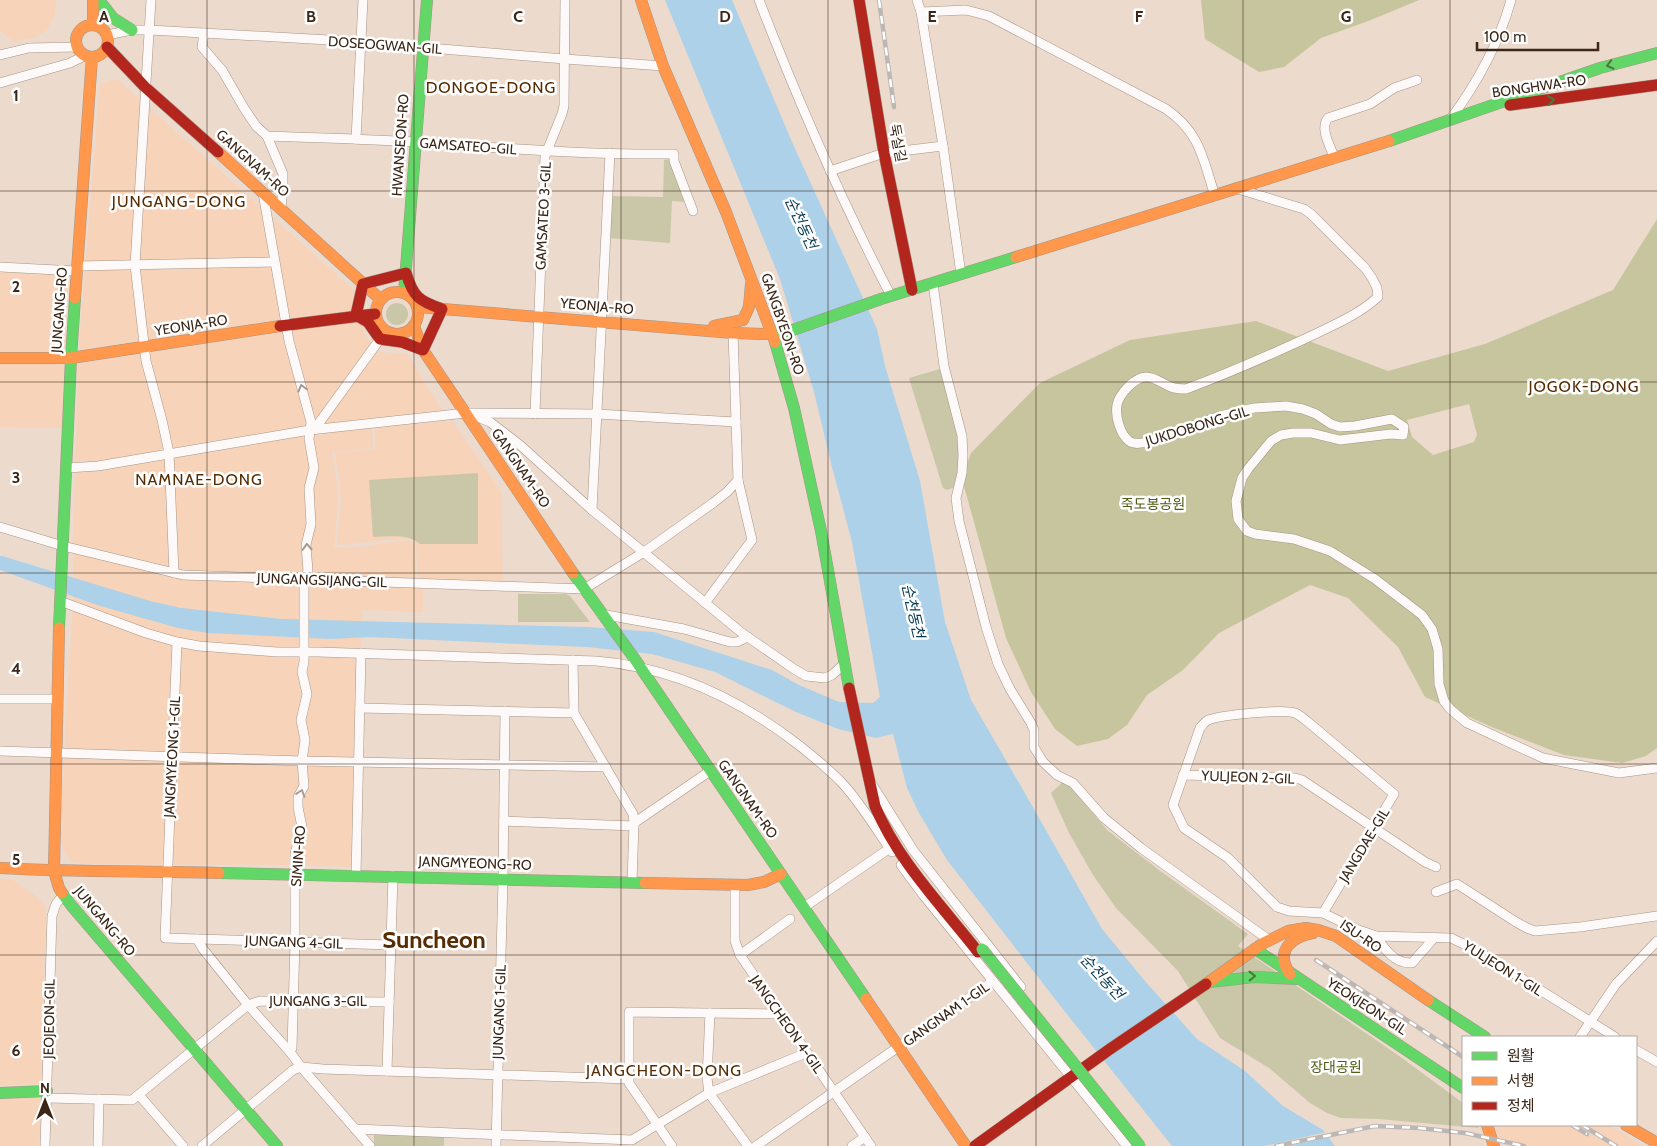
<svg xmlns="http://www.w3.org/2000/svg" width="1657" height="1146" viewBox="0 0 1657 1146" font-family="Cabin,'Noto Sans KR',sans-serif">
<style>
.built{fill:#f6d3b9}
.green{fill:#cac7a9}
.forest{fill:#c6c59d;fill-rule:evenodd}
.water{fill:#acd1e9}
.pier{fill:#ecdacd}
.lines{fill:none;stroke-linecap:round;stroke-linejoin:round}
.street-casing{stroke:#a79588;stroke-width:10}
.fast-casing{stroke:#a79588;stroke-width:12}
.slow-casing{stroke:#a79588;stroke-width:12}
.jam-casing{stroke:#a79588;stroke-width:12}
.street{stroke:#fcf9f8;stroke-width:9}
.fast{stroke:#63d668;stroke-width:11}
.slow{stroke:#ff974d;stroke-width:11}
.jam{stroke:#b3261e;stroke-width:11}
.rail-casing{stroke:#bcb7b4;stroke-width:4.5}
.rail{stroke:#fff;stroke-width:2.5;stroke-dasharray:8;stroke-linecap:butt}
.fast-bridge-casing{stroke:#a79588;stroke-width:12;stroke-linecap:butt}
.fast-bridge{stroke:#63d668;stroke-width:11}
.oneway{stroke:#4d753b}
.oneway2{stroke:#a59a93}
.grid{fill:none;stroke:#3b2617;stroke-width:1;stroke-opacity:0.55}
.labels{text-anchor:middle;stroke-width:5;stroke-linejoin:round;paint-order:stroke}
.street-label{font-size:14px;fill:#3b2617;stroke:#fff}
.park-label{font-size:14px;fill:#505b16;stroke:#fff}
.water-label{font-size:15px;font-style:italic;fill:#043852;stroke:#fff}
.quarter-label{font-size:16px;letter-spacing:1px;fill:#572c02;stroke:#fff}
.town-label{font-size:24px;font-weight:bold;fill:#572c02;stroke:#fff}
.grid-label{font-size:16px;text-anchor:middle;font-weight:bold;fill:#3b2617;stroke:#fff;stroke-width:5;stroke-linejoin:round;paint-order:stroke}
</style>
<rect width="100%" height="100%" fill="#ecdacd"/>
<g class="built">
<path d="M0,0h56l-1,14 -7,14 -13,10 -22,3 -13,-10z"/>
<path d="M117,79l241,215 2,29 7,15 12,14 28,2 41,66 -76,6 1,22 -41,4 5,31 1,18 -4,47 29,-1 35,-6h10l7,4 1,43 7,1v23l-61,-2 -10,257 -47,-2 -222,-1 -11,-3 -8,-9 -4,-22 13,-229 1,-78 4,-165 22,-274z"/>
<path d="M0,271l67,4 -5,153 -62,-1z"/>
<path d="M452,421l49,71 2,90 -85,-1 -2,-37 -6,-5h-10l-63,6 4,-43 -1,-18 -5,-31 41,-4 -1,-22z"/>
<path d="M0,879h11l23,16 12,12 -5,177 -41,1z"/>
<path d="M39,1095l2,15 -2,36h-39v-49z"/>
<path d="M1493,1125h116l35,21h-128l-14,-5z"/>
</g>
<g class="green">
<path d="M669,159l17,43 -14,-1 -2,42 -61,-5 1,-42 53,1 1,-37z"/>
<circle cx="397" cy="314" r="11"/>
<path d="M940,369l18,65 2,32 -5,21 -8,3 -4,-2 -1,-3 -33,-107z"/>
<path d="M478,473v71h-58c-12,-11 -32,-7 -47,-7l-4,-57z"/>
<path d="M518,594h48l4,2 20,26h-72z"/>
<path d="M1065,780l42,50 52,40 89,64 -10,12 157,107 68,50v22h14l2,3 -101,-9 -37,-1 -14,-5 -17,-10 -41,-35 -49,-30 -42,-67 -62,-63 -23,-33 -24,-42 -18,-40z"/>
<path d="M374,1133l70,2v11h-70z"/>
</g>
<g class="forest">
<path d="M1201,0h218l-48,20 -50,18 -37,29 -25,5 -54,-33z"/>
<path d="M1657,219v529l-11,8 -24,7 -58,-8 -70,-27 -69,-31 -27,-50 -50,-49 -38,-13 -91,48 -36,37 -36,25 -20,30 -19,14 -31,7 -22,-17 -24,-37 -25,-54 -42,-152 1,-16 6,-17 69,-70 90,-43 126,-19 132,50 97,-27 128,-54zM1469,404l8,31 -3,7 -41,13 -21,-18 -5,-17z"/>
</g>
<path class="water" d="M665,0h67l60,142 85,187 8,37 35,115 25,141 26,78 55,95 76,134 42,51 53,59 48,32 38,35 40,24 12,16h-163l-110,-138 -115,-148 -28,-47 -12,-25 -14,-54 -17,4 -38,-9 -42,-17 -81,-40 -63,-18 -65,-7 -154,-7 -62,-3 -40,2 -123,-6 -30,-5 -81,-23 -97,-35v-14h2l148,45 31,7 101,11 306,8 66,5 118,38 27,15 40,17 34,1 7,-6 -28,-155 -20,-75 -18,-75 -34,-113z"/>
<path class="pier" d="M1327,1132l4,5 -42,9h-25z"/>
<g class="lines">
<defs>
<g id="street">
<path d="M151,0l-16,265 11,96 16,59 7,33 5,120"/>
<path d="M759,0c39,101 82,200 132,296"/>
<path d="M917,0l4,12 22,134 18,128"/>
<path d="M921,12l45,-2 23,6 177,93c34,23 37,50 49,87"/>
<path d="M204,33l-2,14 20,23 22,38 12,18 11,10 16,38v14l-2,20"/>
<path d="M107,35l25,-5h18l179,10 236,19 98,7"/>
<path d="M0,55l29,-7 48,-1"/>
<path d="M0,83l70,-20 16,-8"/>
<path d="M1449,121c27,-36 50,-78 62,-121"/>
<path d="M267,136c49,2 99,3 148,6 87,6 173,13 259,12v7l19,50"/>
<path d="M356,139l7,-139"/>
<path d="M610,153l-18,357 150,123 52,36 12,7 19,2 7,-3 12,-11"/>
<path d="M1335,159c-4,-11 -16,-31 -7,-41l42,-14 24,-16 23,-8"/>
<path d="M830,171l54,-18 59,-7"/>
<path d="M1238,189l66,20 7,5 54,54 7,10 5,10 1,9c-20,18 -44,28 -67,39 -41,19 -82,37 -125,53 -5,0 -10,0 -15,-2 -8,-3 -16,-10 -25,-10 -11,0 -27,17 -29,28 -2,11 3,29 12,36 5,4 13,2 19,1l72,-26 34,-8 32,-2 17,3 13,5 15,10 9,3 15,-1 37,-7 12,8 -1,8 -12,-1 -51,6 -29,-7h-18l-12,2 -10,6 -23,28 -6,9 -6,23 2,18 9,12 8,3 39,5 36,12 45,28 47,36 10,14 6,20 1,35 5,17 6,8 17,14 76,35 76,15 38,-5"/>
<path d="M263,193l26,148 22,81 -2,17 5,29 -5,20 2,36 -5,21 2,26 -4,8v83l-2,10 5,22 -6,26 4,20 -3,21 2,25 -6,11v10l4,20 -1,11 -4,8 -2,8v88l-3,106 -2,4 11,15 69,79"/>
<path d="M77,266l197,-4"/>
<path d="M0,267l76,4"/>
<path d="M933,283l11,83 18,70 1,19 -1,18 -6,25 3,23 27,106 12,37 12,25 21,34 3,7v17l9,15 14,13 16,8 31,35 37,30 128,92"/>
<path d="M535,414l10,-258 17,-42 2,-8 1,-106"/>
<path d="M473,415l17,7 30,23 72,65"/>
<path d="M311,430l8,-7 61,-84 8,-7"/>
<path d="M67,468l31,-2 212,-36 156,-17 131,1 139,8"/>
<path d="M0,527l63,19 120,29 401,14 60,-37 31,-22 38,-27 14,-11 11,-12 -5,-147"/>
<path d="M60,601l86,32 31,9 22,4 78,6h41l278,9c76,6 145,39 204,85 15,12 30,24 43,38 19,21 33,45 49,68"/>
<path d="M705,603l47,-63 -14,-60"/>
<path d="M601,614l83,15 46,13h7l11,-5"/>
<path d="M177,642l-12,296 226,7"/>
<path d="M573,660l1,53 59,101 1,9 -2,60"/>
<path d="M0,699h58"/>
<path d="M360,708l214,5"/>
<path d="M0,751l302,10 304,6"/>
<path d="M1183,775l112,3 7,2 123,82 11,5"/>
<path d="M873,786l40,64 108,137"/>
<path d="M504,821l130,5"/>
<path d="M634,823l76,-52"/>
<path d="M901,865l23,31 203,250"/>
<path d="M356,876l5,-223"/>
<path d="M735,885v56l5,14 131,191"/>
<path d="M1436,892l21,-8 59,38 11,6 8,3 45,-4 77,-11"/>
<path d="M803,908l87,-60"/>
<path d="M1323,913l71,-119 -86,-72c-4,-3 -8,-7 -13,-9 -13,-4 -74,2 -87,7 -4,2 -5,5 -8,8l-27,77 11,23 44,30 49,49 12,4 34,2 33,16 20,7 75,2 27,13 137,86"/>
<path d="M1376,936c9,14 19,28 36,27l22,-25"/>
<path d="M197,939l6,10 45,56 42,47"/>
<path d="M740,955l50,-36"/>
<path d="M710,1013l-3,65 2,15 39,53"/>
<path d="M1580,1037l36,-53 41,-43"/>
<path d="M1636,1050l21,12"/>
<path d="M387,1071l6,-195"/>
<path d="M139,1095l44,51"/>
<path d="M47,1098l85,2 116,-95 12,-4 129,1"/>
<path d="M355,1129l277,11 77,-47 97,-40"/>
<path d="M45,1146l7,-230 4,-12 7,-9"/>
<path d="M98,1146l1,-47"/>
<path d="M202,1146l91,-76 8,-3 22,2 305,10"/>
<path d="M496,1146l7,-267 2,-168"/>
<path d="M672,1146l-43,-63v-71l150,2"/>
<path d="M756,1146l237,-165"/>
<path d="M852,1146l13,-9"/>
</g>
<g id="fast">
<path d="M99,0l14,18 19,12"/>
<path d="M1389,141l211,-73 57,-15"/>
<path d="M404,293l23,-293"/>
<path d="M766,334l24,-3 91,-32 135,-42"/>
<path d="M775,342l19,66 27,123 28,157"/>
<path d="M573,573l61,85 232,341"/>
<path d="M59,628l12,-270 4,-60"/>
<path d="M219,873l426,10"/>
<path d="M62,893l9,12 206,241"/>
<path d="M1255,949l208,139"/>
<path d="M1210,982l44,-5 43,2"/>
<path d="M1428,1000l57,37"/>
<path d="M0,1093l47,-2"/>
</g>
<g id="slow">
<path d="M93,0v25"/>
<path d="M641,0l22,66 63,146 49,130"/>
<circle cx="92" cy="41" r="16"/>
<path d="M218,152l162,147"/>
<path d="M1016,257l373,-116"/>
<circle cx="397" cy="313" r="21"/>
<path d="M75,298l17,-241"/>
<path d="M418,307l315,26 33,1"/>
<path d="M414,326l9,24 150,223"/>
<path d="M714,326l29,-6 6,-13 2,-23"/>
<path d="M0,358h71l209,-32"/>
<path d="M59,628l-5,243 5,17 3,5"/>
<path d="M0,868c73,4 146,3 219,5"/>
<path d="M645,883l103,2 16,-3 17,-8"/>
<path d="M1290,974c-15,-22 0,-37 23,-41"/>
<path d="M1206,984l56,-40 26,-13 18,-3 12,2 18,6 92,64"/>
<path d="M866,999l100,147"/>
<path d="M1487,1125l7,21"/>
<path d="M1626,1125l31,18"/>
</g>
<g id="jam">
<path d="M859,0l25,153 28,137"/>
<path d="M107,47l39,41 72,64"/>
<path d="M1510,105l147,-20"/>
<path d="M406,273c7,24 13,28 36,36l-19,41 -21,-8 -22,-3 -12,-17 -12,-7 7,-31z"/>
<path d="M280,326l95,-12"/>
<path d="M849,688l26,118c22,54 67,100 103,146"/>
<path d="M975,1146l135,-97 96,-65"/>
</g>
</defs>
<use href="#street" class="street-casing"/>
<use href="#fast" class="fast-casing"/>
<use href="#slow" class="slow-casing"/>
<use href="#jam" class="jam-casing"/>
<use href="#street" class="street"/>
<use href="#fast" class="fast"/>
<use href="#slow" class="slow"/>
<use href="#jam" class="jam"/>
<defs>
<g id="rail">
<path d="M879,0l15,107"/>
<path d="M1316,960l147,97"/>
<path d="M1572,1125l15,9"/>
<path d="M1582,1125l34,21"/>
<path d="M1276,1146l99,-20 44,2 46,5 59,13"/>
</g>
</defs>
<use href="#rail" class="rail-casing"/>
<use href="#rail" class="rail"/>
<defs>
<path id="fast-bridge" d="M982,949l158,197"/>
</defs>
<use href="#fast-bridge" class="fast-bridge-casing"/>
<use href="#fast-bridge" class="fast-bridge"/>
</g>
<defs><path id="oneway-chevron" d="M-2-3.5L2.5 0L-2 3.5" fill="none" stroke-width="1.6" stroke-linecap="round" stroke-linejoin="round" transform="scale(1.25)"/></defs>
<g class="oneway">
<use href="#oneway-chevron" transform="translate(1610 65) rotate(166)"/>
<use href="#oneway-chevron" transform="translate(1551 100) rotate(-8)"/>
<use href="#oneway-chevron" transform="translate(1252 976) rotate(-1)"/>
</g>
<g class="oneway2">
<use href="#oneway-chevron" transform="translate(302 388) rotate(-105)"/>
<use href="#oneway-chevron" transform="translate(307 547) rotate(-93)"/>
<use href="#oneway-chevron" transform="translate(301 793) rotate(-72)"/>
</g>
<path class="grid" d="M207,0v1146M414,0v1146M621,0v1146M828,0v1146M1036,0v1146M1243,0v1146M1450,0v1146M0,191h1657M0,382h1657M0,573h1657M0,764h1657M0,955h1657"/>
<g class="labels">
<g class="street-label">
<text transform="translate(385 45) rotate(4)" y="5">DOSEOGWAN-GIL</text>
<text transform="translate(1539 86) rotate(-8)" y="5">BONGHWA-RO</text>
<text transform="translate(898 143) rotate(79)" y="5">둑실길</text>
<text transform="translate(400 145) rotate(-86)" y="5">HWANSEON-RO</text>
<text transform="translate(468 146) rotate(4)" y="5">GAMSATEO-GIL</text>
<text transform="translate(253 163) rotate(42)" y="5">GANGNAM-RO</text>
<text transform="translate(543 216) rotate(-87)" y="5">GAMSATEO 3-GIL</text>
<text transform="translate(597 306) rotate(5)" y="5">YEONJA-RO</text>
<text transform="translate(59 310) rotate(-86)" y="5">JUNGANG-RO</text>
<text transform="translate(783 324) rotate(71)" y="5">GANGBYEON-RO</text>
<text transform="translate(191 325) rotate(-9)" y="5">YEONJA-RO</text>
<text transform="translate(1197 426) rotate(-17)" y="5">JUKDOBONG-GIL</text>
<text transform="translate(521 468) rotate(56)" y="5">GANGNAM-RO</text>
<text transform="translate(322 580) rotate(2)" y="5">JUNGANGSIJANG-GIL</text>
<text transform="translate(172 757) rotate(-87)" y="5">JANGMYEONG 1-GIL</text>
<text transform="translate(1248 777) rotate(2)" y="5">YULJEON 2-GIL</text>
<text transform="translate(748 799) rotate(55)" y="5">GANGNAM-RO</text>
<text transform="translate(1364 845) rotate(-59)" y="5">JANGDAE-GIL</text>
<text transform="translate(298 856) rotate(-86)" y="5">SIMIN-RO</text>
<text transform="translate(475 863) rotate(2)" y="5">JANGMYEONG-RO</text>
<text transform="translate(105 921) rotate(50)" y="5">JUNGANG-RO</text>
<text transform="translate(1361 936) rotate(34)" y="5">ISU-RO</text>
<text transform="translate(294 942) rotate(2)" y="5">JUNGANG 4-GIL</text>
<text transform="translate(1503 968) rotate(32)" y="5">YULJEON 1-GIL</text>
<text x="318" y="1006">JUNGANG 3-GIL</text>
<text transform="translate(1367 1006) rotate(33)" y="5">YEOKJEON-GIL</text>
<text transform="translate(499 1012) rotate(-88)" y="5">JUNGANG 1-GIL</text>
<text transform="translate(946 1014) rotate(-35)" y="5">GANGNAM 1-GIL</text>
<text transform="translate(49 1019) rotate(-89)" y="5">JEOJEON-GIL</text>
<text transform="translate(787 1024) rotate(55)" y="5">JANGCHEON 4-GIL</text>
</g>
<g class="park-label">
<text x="1153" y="509">죽도봉공원</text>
<text x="1336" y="1072">장대공원</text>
</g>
<g class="water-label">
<text transform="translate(801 223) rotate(65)" y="5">순천동천</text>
<text transform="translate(913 611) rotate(77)" y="5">순천동천</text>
<text transform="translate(1102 977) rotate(47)" y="5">순천동천</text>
</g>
<g class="quarter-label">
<text x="491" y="93">DONGOE-DONG</text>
<text x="179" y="207">JUNGANG-DONG</text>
<text x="1584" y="392">JOGOK-DONG</text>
<text x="199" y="485">NAMNAE-DONG</text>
<text x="664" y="1076">JANGCHEON-DONG</text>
</g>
<g class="town-label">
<text x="434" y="948">Suncheon</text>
</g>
</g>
<g class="grid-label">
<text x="104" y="22">A</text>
<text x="311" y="22">B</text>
<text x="518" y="22">C</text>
<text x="725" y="22">D</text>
<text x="932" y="22">E</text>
<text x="1139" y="22">F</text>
<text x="1346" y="22">G</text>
<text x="16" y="101">1</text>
<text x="16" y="292">2</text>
<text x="16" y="483">3</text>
<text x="16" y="674">4</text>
<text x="16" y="865">5</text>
<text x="16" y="1056">6</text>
</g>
<rect x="1462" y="1036" width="175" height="90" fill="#ffffff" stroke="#b1a8a2"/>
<rect x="1472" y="1052" width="25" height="8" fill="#63d668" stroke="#b1a8a2"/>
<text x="1507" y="1061" font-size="15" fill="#3b2617">원활</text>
<rect x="1472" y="1077" width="25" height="8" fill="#ff974d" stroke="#b1a8a2"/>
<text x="1507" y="1086" font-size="15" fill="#3b2617">서행</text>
<rect x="1472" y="1102" width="25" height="8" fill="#b3261e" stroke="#b1a8a2"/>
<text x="1507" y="1111" font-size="15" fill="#3b2617">정체</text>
<g transform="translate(45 1101)" stroke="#ffffff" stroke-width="4" paint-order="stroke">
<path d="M0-4L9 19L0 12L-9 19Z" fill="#3b2617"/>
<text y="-8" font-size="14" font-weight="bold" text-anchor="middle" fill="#3b2617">N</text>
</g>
<path d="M1477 42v8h121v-8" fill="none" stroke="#3b2617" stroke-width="2.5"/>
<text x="1484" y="42" font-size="15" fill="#3b2617" stroke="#ffffff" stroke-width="4" paint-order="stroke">100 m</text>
</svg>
